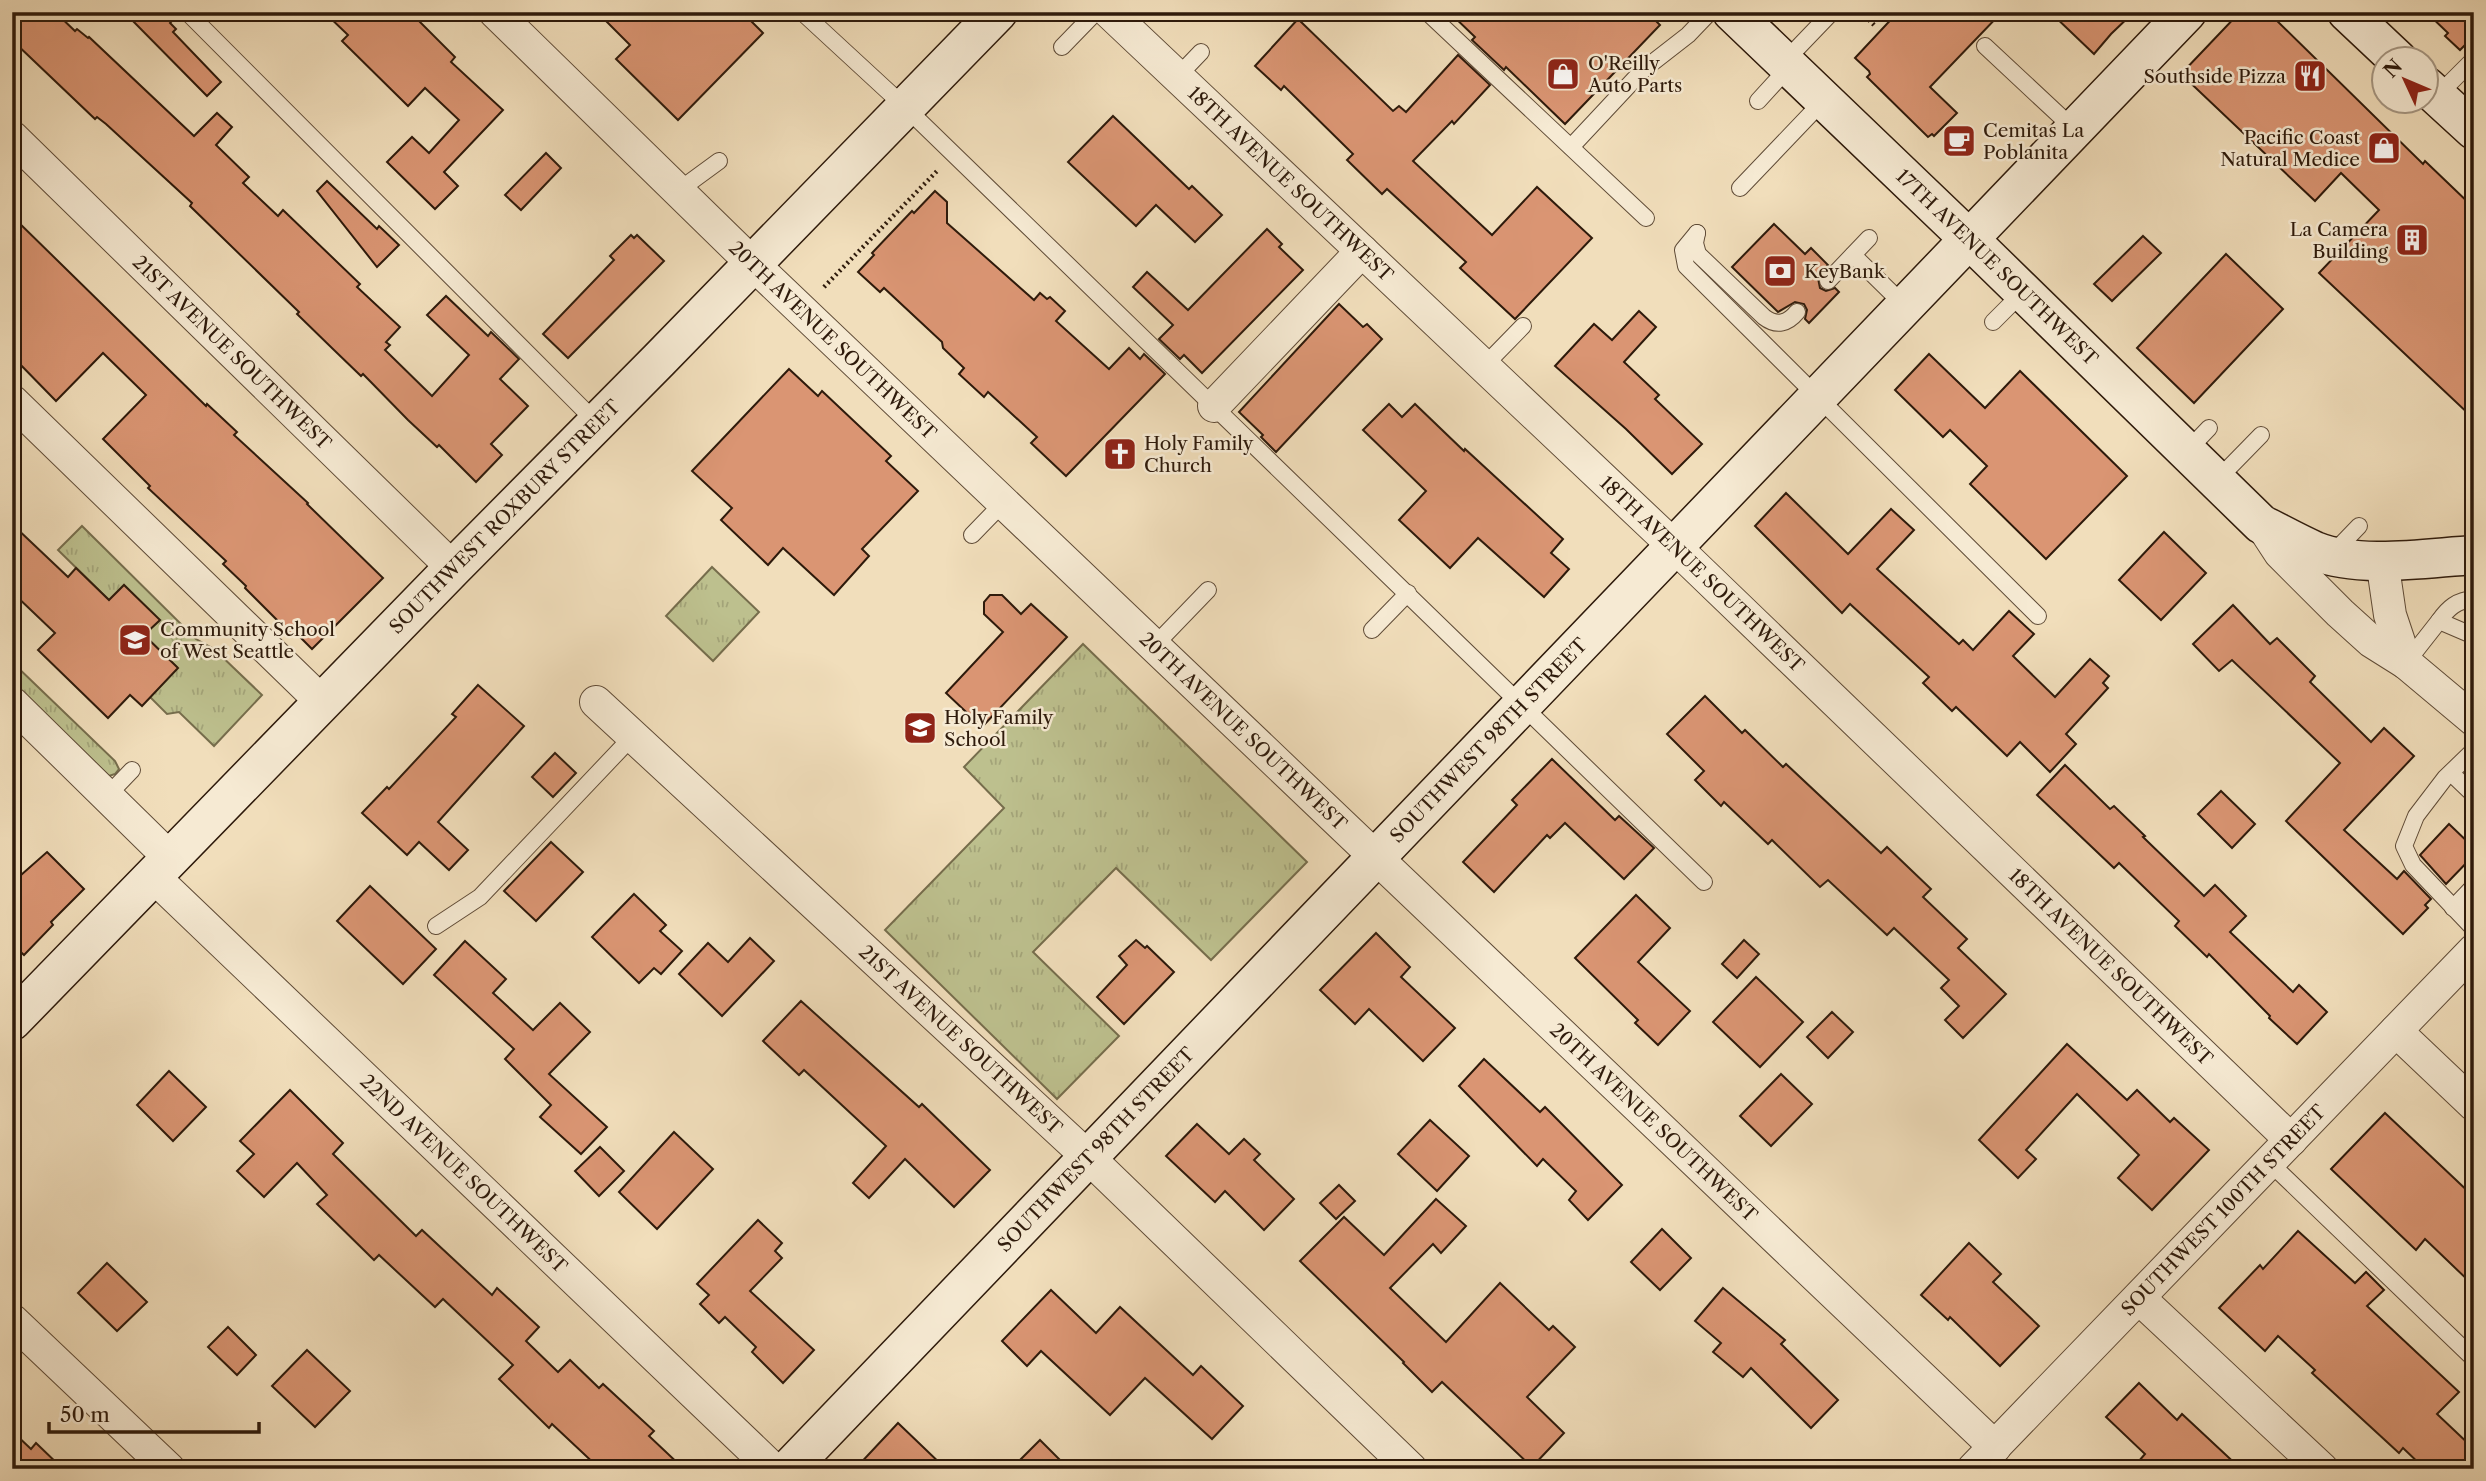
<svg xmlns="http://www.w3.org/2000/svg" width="2486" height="1481" viewBox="0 0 2486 1481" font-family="'Libre Caslon Text',serif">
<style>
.grass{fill:url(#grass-tufts);stroke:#766d4c;stroke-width:2}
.building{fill:#da9573;stroke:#2e1a0b;stroke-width:2}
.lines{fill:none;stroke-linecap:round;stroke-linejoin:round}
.lane-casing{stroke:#5f4b37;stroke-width:18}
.street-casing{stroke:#5f4b37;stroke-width:34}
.secondary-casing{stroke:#2e1a0b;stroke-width:41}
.path{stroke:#2e1a0b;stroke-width:4.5;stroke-dasharray:2 3.5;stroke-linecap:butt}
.lane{stroke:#f6ead3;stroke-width:16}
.street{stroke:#f6ead3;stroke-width:32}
.secondary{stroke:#f6ead3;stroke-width:38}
.labels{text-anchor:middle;stroke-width:5;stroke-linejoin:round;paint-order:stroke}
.poi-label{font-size:19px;fill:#2e1a0b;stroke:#f6ead3;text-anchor:start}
.street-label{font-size:19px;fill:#2e1a0b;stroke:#f6ead3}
</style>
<defs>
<pattern id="grass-tufts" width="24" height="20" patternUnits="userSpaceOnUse" patternTransform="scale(1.75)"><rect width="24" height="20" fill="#bdc08e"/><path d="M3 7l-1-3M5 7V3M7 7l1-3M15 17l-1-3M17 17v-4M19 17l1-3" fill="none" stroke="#a3a479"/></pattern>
</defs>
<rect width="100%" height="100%" fill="#f1debb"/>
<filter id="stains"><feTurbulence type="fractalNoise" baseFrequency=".00286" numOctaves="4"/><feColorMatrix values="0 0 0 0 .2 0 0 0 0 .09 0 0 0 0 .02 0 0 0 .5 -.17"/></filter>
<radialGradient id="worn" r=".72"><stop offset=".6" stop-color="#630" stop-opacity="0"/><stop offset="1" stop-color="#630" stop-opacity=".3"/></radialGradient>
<g class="grass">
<path d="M82,526l114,113 18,10 48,46 -48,51 -35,-34 -12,2 -17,-17 27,-30 -33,-32 15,-14 -35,-36 -15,15 -51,-50z"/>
<path d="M712,567l47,45 -46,49 -47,-45z"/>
<path d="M1083,644l224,218 -96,98 -95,-92 -83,84 86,84 -62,63 -172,-169 119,-122 -40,-41z"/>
<path d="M12,662l103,99 4,8 -4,5 -6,2 -97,-93z"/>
</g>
<g class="building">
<path d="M27,12h28l20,19 2,-2 11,9 1,-1 105,99 23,-23 15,14 -16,18 33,32 -6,6 35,33 5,-6 77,74 -3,3 43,40 -14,15 4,3 -5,5 47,46 37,-41 -42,-40 19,-19 42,40 3,-4 28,27 -19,20 28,27 -37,38 11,11 -26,27 -37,-37 -2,2 -29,-27 -45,-46 -2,2 -27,-26 -37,-36 2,-2 -109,-106 2,-3 -86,-79 -9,-7 -2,2 -83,-79v-12z"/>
<path d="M124,12h53v3l-7,8 6,6 -3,3 48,50 -14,14z"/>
<path d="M324,12h86l45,45 -4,5 52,48 -59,62 14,14 -23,23 -48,-47 25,-25 17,16 30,-33 -34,-32 -17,18 -66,-65 6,-6z"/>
<path d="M597,12h145l21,21 -85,87 -62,-61 14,-14z"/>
<path d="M1449,12h198l13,13 -95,99 -59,-57 -2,3 -32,-30 3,-3z"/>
<path d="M1898,12h104l-72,75 27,26 -23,23 -2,-2 -4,3 -61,-60 3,-3 -1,-3 -14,-13z"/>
<path d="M2050,12h84l-23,22 -17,20z"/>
<path d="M2240,12h28l155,152 2,-3 49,47v211l-155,-146 60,-63 -38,-37 -26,28 -134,-127z"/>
<path d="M2426,12h48v24l-14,14 -15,-14 3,-3z"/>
<path d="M1298,19l95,92 6,-5 7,6 52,-57 32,30 -36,39 -2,-3 -39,40 79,74 45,-48 55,51 -77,81 -55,-51 6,-6 -79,-73 -5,5 -35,-34 6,-6 -69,-68 -3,4 -26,-24z"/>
<path d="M1113,116l76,73 3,-3 30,29 -27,27 -39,-37 -20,21 -68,-64z"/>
<path d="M546,153l15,15 -40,42 -16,-15z"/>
<path d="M327,181l50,48 2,-3 20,19 -22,22 -60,-76z"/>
<path d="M935,191l12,11v21l87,77 6,-7 7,6 3,-2 15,14 -9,10 53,48 20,-21 11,11 4,-5 21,20 -99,102 -35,-33 6,-6 -49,-45 -4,5 -25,-23 5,-6 -21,-20 -1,-6 -58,-54 -4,4 -22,-20 16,-17 -2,-2 40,-42 2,2z"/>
<path d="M12,216l194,190 1,-2 30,28 -3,3 74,68 -1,1 76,74 -71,71 -18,-18 -3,3 -46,-46 1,-2 -23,-22 3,-3 -78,-73 2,-2 -47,-47 43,-44 -43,-42 -47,48 -44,-45z"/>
<path d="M1774,224l31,30 6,-6 17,17 -10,13 2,10 6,3 9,-3 4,4 -30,31 -4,-4 2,-9 -3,-6 -9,-2 -17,10 -46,-45z"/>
<path d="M1267,229l15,15 -3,3 24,23 -101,103 -18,-18 -4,4 -21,-20 14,-14 -40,-38 14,-15 41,38z"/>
<path d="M631,235l3,3 3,-3 27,26 -96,97 -25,-24 71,-74 -4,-4z"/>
<path d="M2143,236l18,17 -49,48 -18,-17z"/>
<path d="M2226,254l57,55 -89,94 -57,-55z"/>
<path d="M1339,304l24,23 4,-3 15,15 -106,113 -15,-15 2,-2 -24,-23z"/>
<path d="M1639,311l17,16 -32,35 35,33 -4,4 47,45 -30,30 -46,-45 -71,-63 39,-42 18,16z"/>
<path d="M1929,354l56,54 35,-37 107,105 -81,83 -76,-75 17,-18 -37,-36 -7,7 -48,-47z"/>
<path d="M789,369l29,27 4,-5 69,65 -5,5 32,30 -56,58 7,7 -35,39 -51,-47 -15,17 -47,-45 11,-12 -40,-37z"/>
<path d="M1389,404l13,13 13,-13 49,47 1,-2 98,90 -12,14 18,16 -25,28 -66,-59 -28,30 -51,-48 27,-29 -63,-61z"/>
<path d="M1786,493l62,61 43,-45 23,21 -37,39 82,75 4,-4 10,10 36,-39 25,23 -21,22 42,41 35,-38 19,17 -6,7 5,5 -42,46 10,10 -26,28 -30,-30 -13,14 -51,-49 -4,4 -29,-28 6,-6 -79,-73 -8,9 -87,-87z"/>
<path d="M12,524l56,53 8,-9 33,32 15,-15 36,35 -16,15 34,33 -36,38 -12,-11 -22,23 -70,-68 17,-17 -43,-41z"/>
<path d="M2164,532l42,41 -45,47 -42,-40z"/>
<path d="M990,595h12l19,19 10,-10 36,33 -85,90 -36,-34 57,-61 -19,-18v-12z"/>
<path d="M2233,605l37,39 7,-6 38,38 -5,6 61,60 13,-14 30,28 -70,74 53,49 7,-8 27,28 -6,6 3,3 -25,26 -117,-113 54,-58 -108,-103 -13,11 -26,-27z"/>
<path d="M478,685l46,41 -86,96 30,28 -19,20 -30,-28 -12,13 -45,-42 25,-26 2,2 67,-72 -4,-3z"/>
<path d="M1705,696l37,37 3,-3 38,37 3,-3 95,89 6,-6 44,42 -8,8 44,42 -9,9 48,46 -43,44 -18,-18 14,-14 -18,-18 8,-8 -55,-52 -7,7 -59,-55 -8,7 -48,-47 -4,4 -44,-42 -3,4 -26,-26 9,-9 -37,-37z"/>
<path d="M555,753l21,20 -23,24 -21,-20z"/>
<path d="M1552,759l63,61 4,-4 35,32 -30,31 -59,-56 -15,15 -3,-3 -53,57 -31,-30 54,-57 -5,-5z"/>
<path d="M2065,765l45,44 4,-3 31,30 -2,1 61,59 11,-11 31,31 -16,16 63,60 6,-7 28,27 -30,32 -28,-26 1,-2 -61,-62 -2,3 -32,-31 4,-5 -60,-58 -5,5 -77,-73z"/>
<path d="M2221,791l34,33 -23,24 -34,-34z"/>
<path d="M2449,824l25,24v7l-28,29 -26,-29z"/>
<path d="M551,842l32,30 -47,49 -32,-30z"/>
<path d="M47,852l37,37 -33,33 2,3 -29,30 -12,-11v-61z"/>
<path d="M370,886l66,63 -33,35 -66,-63z"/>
<path d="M634,894l32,31 -6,6 22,20 -21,23 -7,-6 -15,15 -47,-46z"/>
<path d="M1636,895l34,33 -32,34 52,49 -32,34 -23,-22 3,-3 -63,-62z"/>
<path d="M1376,933l34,34 -9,10 54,51 -32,33 -54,-52 -14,15 -35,-34z"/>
<path d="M750,938l24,23 -52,55 -43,-42 29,-31 20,19z"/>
<path d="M1136,940l9,8 2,-2 27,26 -50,52 -27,-27 30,-32 -8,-9z"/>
<path d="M1744,940l15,14 -22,24 -15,-14z"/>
<path d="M465,941l41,38 -13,14 40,37 27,-27 30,29 -41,42 58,53 -26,27 -41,-37 11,-12 -46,-46 9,-10 -80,-74z"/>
<path d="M1756,977l47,45 -43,45 -47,-45z"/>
<path d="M801,1001l118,106 3,-3 68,66 -36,37 -49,-48 -36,39 -16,-15 33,-37 -82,-76 -5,5 -36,-34z"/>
<path d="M1832,1012l21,20 -25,26 -21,-21z"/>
<path d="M2067,1044l60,56 10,-10 33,32 4,-4 35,32 -57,60 -34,-32 21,-23 -62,-61 -51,56 10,9 -18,19 -39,-38z"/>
<path d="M1484,1059l56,53 5,-5 77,78 -34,35 -19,-20 7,-9 -33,-32 -6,7 -78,-80z"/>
<path d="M169,1071l37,36 -33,34 -36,-36z"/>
<path d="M1781,1074l31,30 -41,42 -31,-30z"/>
<path d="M290,1090l53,53 -10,11 83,82 6,-6 70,65 5,-7 42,39 -13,14 32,31 12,-12 29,28 4,-4 51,47 -5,5 35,33h-84l-48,-45 -3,4 -50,-49 14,-14 -70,-66 -8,8 -56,-52 -5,5 -57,-56 10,-9 -30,-32 -33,34 -27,-26 17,-17 -14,-13z"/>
<path d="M2385,1113l89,84v89l-49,-47 -9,11 -85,-81z"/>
<path d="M1430,1120l39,36 -32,35 -39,-37z"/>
<path d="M1197,1124l32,30 15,-15 16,15 -6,6 40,39 -30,31 -39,-39 -10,11 -49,-46z"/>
<path d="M674,1132l39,37 -56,60 -38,-37z"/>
<path d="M600,1147l24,24 -25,25 -24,-25z"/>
<path d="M1339,1185l16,16 -19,18 -16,-16z"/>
<path d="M1436,1199l30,27 -25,27 -8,-9 -43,44 56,54 54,-59 49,47 4,-4 22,21 -48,50 37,36 -32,34 -90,-85 -10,10 -29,-29 1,-1 -104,-101 44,-44 40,38z"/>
<path d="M758,1220l24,23 -7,8 7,7 -32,33 64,59 -31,33 -31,-31 4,-5 -31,-30 -6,6 -19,-19 9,-9 -12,-11z"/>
<path d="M1662,1229l29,29 -31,32 -29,-28z"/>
<path d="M2298,1231l57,52 11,-11 18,18 -17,16 92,86 -22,22 37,35v20h-49l-22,-21 -4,5 -87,-80 3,-3 -37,-34 -13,15 -46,-43 41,-43 3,4z"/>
<path d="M1969,1243l32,31 -8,8 46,44 -39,40 -50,-49 -2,3 -27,-25z"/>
<path d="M107,1263l40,39 -30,29 -39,-38z"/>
<path d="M1723,1288l62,52 -4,4 57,56 -27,28 -60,-60 -8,9 -30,-25 8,-9 -26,-22z"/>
<path d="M1051,1290l45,43 24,-26 73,68 8,-9 42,40 -31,33 -67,-61 -35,37 -69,-64 -14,15 -25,-25z"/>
<path d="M228,1327l28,28 -19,20 -29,-28z"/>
<path d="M307,1350l43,41 -35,36 -43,-41z"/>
<path d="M2139,1383l38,37 5,-6 59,55h-109l13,-15 -39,-37z"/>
<path d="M898,1423l48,46h-91z"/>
<path d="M12,1431l19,18 5,-6 27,26h-51z"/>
<path d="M1040,1440l29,29h-58z"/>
</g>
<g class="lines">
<defs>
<g id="lane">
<path d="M187,12l410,411"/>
<path d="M802,12l103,95 799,775"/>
<path d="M1427,12l219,206"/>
<path d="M1985,46l89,83"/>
<path d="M1062,47l34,-35"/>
<path d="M1784,62l48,-50"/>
<path d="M1177,77l24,-25"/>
<path d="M2437,96l37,-37"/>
<path d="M1758,101l31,-34"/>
<path d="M1571,147l72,-77 45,-35 22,-23"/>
<path d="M1740,188l84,-88"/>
<path d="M678,191l41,-30"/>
<path d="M1697,233l-14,17 3,16 352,350"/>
<path d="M1697,233l-2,10 3,11 66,63c13,10 24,6 33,-5"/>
<path d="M1853,255l52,51"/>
<path d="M1828,281l41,-43"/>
<path d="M1993,322l30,-30"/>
<path d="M1484,366l39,-40"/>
<path d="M2187,451l22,-23"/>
<path d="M2216,481l45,-46"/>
<path d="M972,535l32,-33"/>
<path d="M2333,553l26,-27"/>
<path d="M2439,621c9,-13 18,-21 35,-22"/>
<path d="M1372,630l36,-37"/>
<path d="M1154,646l54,-56"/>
<path d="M2406,663l33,-42 35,15"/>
<path d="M2474,750l-29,28 -29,38 -12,30 9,19 61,64"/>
<path d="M2451,773l23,22"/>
<path d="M107,796l25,-26"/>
<path d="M2453,908l21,-22"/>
<path d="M436,926l44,-29 152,-160"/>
<path d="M2269,1162l205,197"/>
</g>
<g id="street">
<path id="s1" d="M495,12l258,252 1242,1183"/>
<path id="s2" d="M1109,12l565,534 617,594"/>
<path id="s3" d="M12,137l441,431"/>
<path d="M12,401l311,302"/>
<path d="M1214,406l148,-155"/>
<path d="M2261,524l19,29 60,60 31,28 35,22 68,57"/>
<path d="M2382,560l8,55 16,48"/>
<path id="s4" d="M596,702l492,455 323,312"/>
<path d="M12,703l159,156"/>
<path id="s5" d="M154,877l619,592"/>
<path d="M2396,1031l78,74"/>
<path d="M2139,1298l183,171"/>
<path d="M12,1320l157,149"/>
<path id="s6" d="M1973,1469l501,-519"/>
</g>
<g id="secondary">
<path id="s7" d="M1732,12l237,227 292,285c18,9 36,19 54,27 46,18 110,7 159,4"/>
<path d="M2347,12l51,48"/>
<path d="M2426,86l48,44"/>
<path id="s8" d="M12,1021l441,-453 206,-208 339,-348"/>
<path id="s9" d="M789,1469l1398,-1457"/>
</g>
</defs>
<use href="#lane" class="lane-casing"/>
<use href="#street" class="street-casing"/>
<use href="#secondary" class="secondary-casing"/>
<g class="path">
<path d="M1861,12l13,13"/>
<path d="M824,287l115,-118"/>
</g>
<use href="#lane" class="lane"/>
<use href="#street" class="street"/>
<use href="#secondary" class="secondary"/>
</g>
<defs>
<symbol id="shop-square" viewBox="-11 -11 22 22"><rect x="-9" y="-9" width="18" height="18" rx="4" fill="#8f2418" stroke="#f6ead3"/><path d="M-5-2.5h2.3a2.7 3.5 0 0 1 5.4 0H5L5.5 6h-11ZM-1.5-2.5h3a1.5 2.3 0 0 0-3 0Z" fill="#fff"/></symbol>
<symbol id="restaurant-square" viewBox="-11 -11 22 22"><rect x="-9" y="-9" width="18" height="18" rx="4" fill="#8f2418" stroke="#f6ead3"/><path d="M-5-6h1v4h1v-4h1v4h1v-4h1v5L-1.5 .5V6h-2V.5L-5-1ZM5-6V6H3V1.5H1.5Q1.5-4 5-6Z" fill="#fff"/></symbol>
<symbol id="cafe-square" viewBox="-11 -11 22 22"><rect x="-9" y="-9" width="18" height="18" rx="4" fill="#8f2418" stroke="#f6ead3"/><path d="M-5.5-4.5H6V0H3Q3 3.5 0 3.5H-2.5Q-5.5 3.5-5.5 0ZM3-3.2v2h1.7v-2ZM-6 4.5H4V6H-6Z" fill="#fff"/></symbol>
<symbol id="building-square" viewBox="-11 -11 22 22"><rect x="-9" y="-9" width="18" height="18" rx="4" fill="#8f2418" stroke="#f6ead3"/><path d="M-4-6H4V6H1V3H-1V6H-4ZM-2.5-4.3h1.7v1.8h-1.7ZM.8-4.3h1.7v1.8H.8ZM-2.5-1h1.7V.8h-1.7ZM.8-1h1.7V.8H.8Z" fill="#fff"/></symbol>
<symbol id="bank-square" viewBox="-11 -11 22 22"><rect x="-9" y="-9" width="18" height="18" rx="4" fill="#8f2418" stroke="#f6ead3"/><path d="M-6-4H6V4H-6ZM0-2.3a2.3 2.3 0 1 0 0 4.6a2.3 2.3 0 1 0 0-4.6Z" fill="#fff"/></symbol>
<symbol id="church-square" viewBox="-11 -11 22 22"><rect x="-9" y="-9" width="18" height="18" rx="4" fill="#8f2418" stroke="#f6ead3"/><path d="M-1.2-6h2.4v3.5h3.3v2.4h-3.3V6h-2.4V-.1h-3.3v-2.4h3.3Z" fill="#fff"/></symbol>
<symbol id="school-square" viewBox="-11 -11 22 22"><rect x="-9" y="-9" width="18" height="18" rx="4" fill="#8f2418" stroke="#f6ead3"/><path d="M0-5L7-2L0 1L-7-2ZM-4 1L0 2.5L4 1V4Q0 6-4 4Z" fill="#fff"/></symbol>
</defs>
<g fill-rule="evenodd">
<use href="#shop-square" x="1544" y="55" width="38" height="38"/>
<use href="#restaurant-square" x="2291" y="57" width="38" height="38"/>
<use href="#cafe-square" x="1940" y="122" width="38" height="38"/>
<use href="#shop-square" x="2365" y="129" width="38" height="38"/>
<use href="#building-square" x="2393" y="221" width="38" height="38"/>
<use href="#bank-square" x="1761" y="252" width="38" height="38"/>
<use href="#church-square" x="1101" y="435" width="38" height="38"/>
<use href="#school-square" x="116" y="621" width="38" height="38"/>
<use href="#school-square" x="901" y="709" width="38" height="38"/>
</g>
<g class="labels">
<g class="poi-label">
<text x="1588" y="70">O'Reilly<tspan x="1588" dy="22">Auto Parts</tspan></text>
<text x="2286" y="83" text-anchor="end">Southside Pizza</text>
<text x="1983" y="137">Cemitas La<tspan x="1983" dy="22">Poblanita</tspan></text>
<text x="2360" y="144" text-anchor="end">Pacific Coast<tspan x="2360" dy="22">Natural Medice</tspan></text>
<text x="2388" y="236" text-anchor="end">La Camera<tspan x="2388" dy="22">Building</tspan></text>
<text x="1804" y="278">KeyBank</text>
<text x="1144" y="450">Holy Family<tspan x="1144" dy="22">Church</tspan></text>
<text x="160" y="636">Community School<tspan x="160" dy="22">of West Seattle</tspan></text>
<text x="944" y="724">Holy Family<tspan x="944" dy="22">School</tspan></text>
</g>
<g class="street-label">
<text dy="7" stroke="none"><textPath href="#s2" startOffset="250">18TH AVENUE SOUTHWEST</textPath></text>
<text dy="7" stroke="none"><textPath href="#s7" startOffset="368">17TH AVENUE SOUTHWEST</textPath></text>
<text dy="7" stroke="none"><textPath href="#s1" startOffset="471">20TH AVENUE SOUTHWEST</textPath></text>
<text dy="7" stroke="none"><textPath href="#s3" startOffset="308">21ST AVENUE SOUTHWEST</textPath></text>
<text dy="7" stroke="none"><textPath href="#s8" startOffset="705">SOUTHWEST ROXBURY STREET</textPath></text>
<text dy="7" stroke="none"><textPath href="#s2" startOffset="817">18TH AVENUE SOUTHWEST</textPath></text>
<text dy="7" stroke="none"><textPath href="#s1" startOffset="1038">20TH AVENUE SOUTHWEST</textPath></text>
<text dy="7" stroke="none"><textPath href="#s9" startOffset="1010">SOUTHWEST 98TH STREET</textPath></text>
<text dy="7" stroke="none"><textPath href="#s2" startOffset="1384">18TH AVENUE SOUTHWEST</textPath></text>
<text dy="7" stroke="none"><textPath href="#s4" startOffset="497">21ST AVENUE SOUTHWEST</textPath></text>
<text dy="7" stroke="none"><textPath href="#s1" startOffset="1605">20TH AVENUE SOUTHWEST</textPath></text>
<text dy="7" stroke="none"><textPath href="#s9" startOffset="443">SOUTHWEST 98TH STREET</textPath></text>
<text dy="7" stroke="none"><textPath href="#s5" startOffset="429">22ND AVENUE SOUTHWEST</textPath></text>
<text dy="7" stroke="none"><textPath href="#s6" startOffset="360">SOUTHWEST 100TH STREET</textPath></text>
</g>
</g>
<rect width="2486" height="1481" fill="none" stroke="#f1debb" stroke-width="42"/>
<rect x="14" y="14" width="2458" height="1453" fill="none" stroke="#2e1a0b" stroke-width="3.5"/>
<rect x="21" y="21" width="2444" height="1439" fill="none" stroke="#2e1a0b" stroke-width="2"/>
<g transform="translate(2405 80) rotate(314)"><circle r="33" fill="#f6ead3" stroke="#a69783" stroke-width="2"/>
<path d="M0-5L12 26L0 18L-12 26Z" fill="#8f2418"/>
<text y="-10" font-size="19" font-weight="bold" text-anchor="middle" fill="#2e1a0b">N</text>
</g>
<path d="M49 1422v10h210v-10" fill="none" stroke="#2e1a0b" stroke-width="3.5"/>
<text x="60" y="1422" font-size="21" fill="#2e1a0b" stroke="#f6ead3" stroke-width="5" paint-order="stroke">50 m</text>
<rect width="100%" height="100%" filter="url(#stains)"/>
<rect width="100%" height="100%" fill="url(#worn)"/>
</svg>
